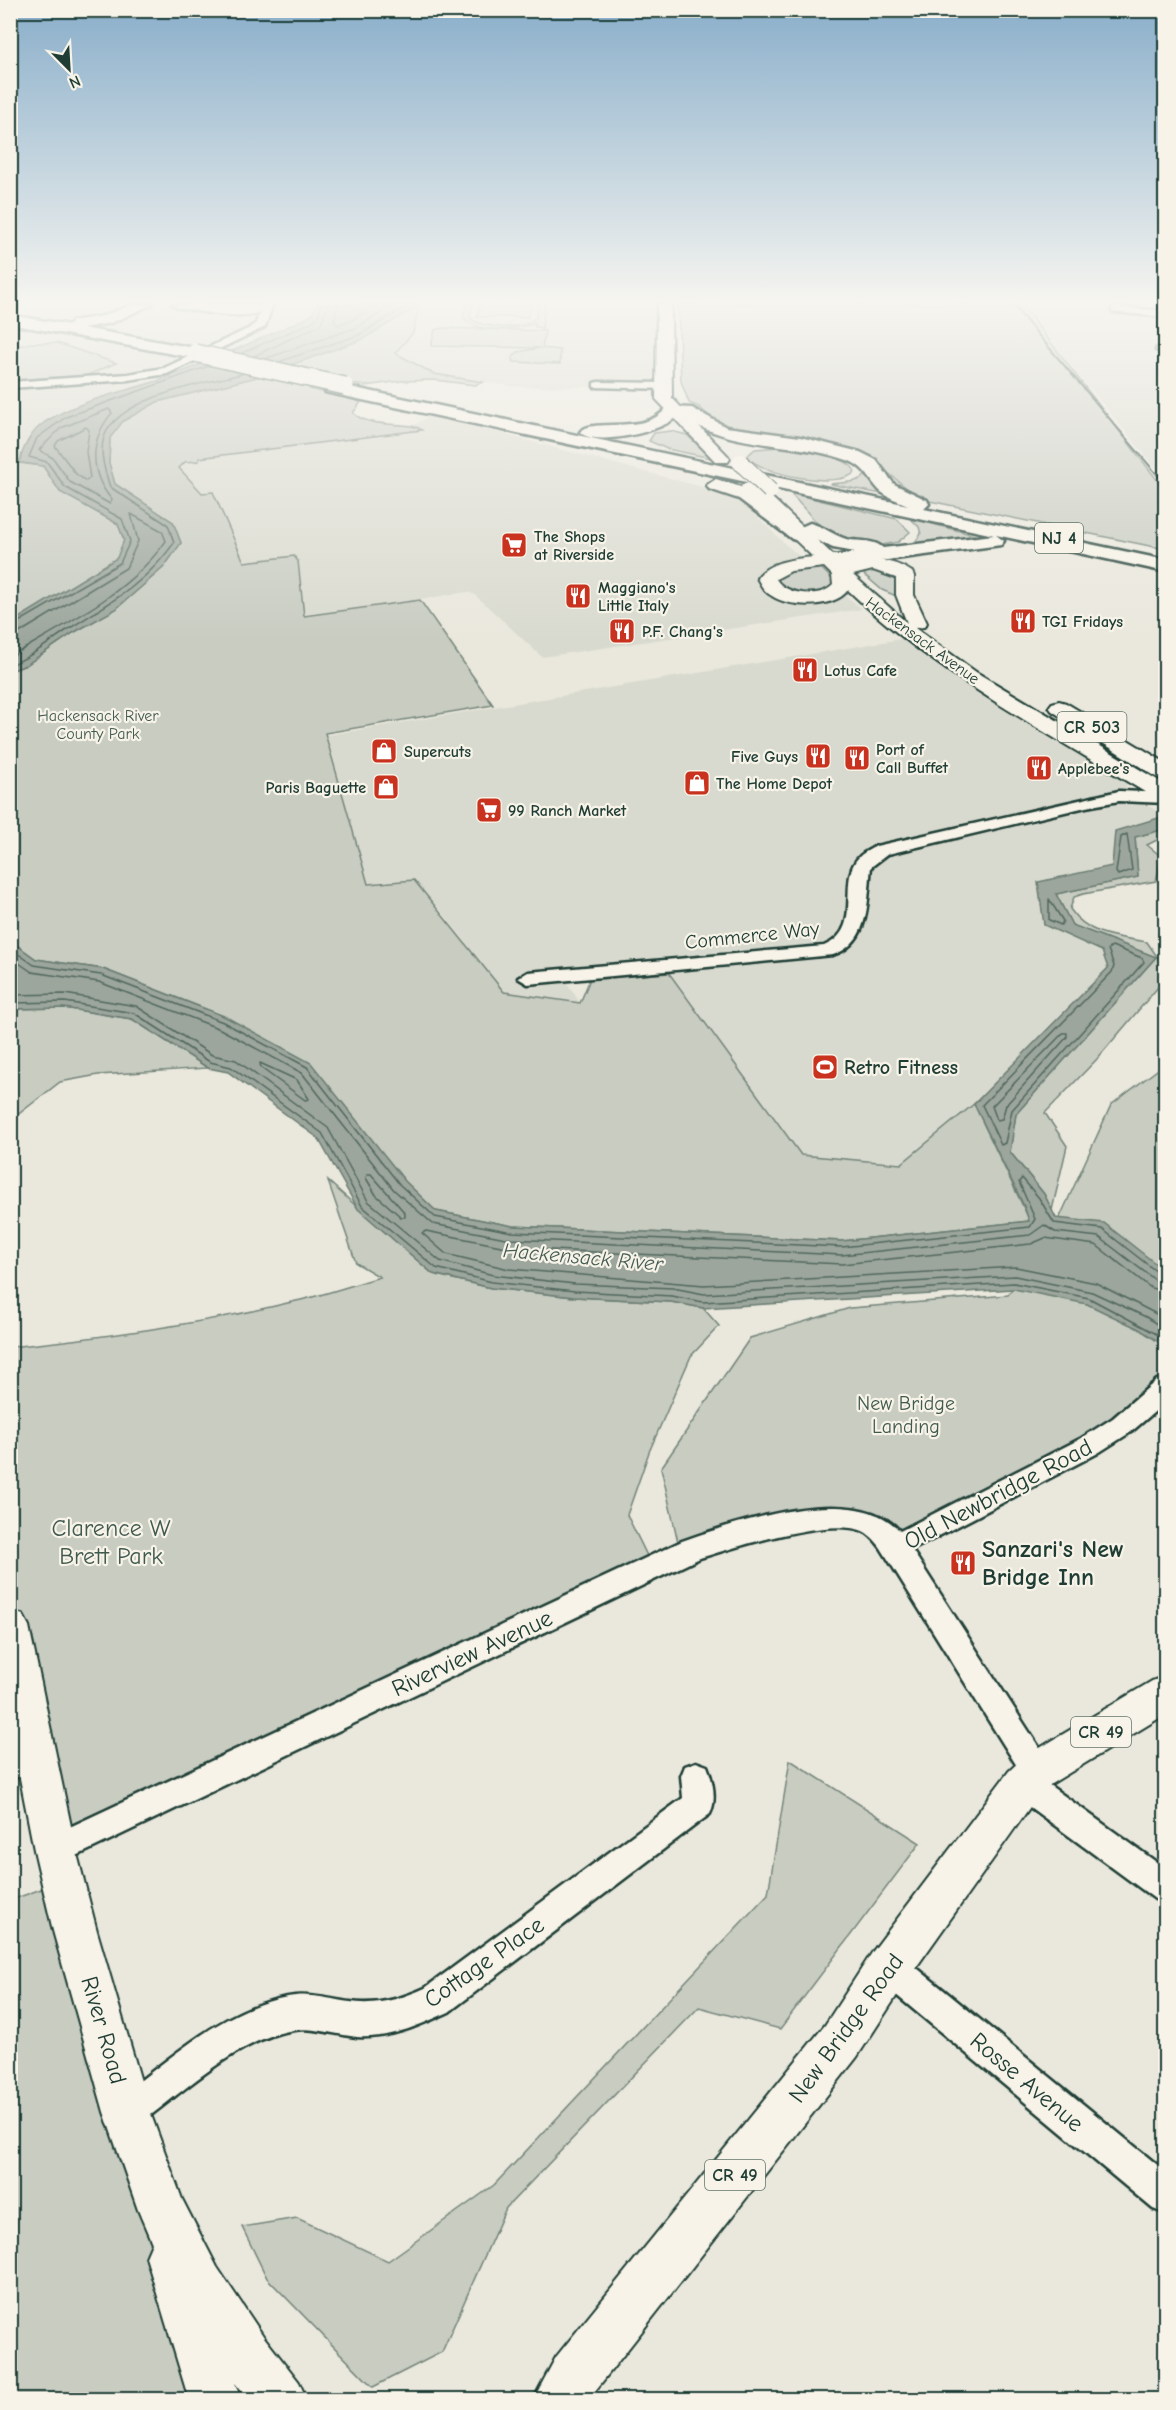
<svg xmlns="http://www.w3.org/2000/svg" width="1176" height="2410" viewBox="0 0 1176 2410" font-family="'Comic Neue',sans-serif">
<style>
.built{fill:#d9dacf}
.green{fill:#c8ccc1;stroke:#74847a;stroke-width:1.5}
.water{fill:#9ca69c;stroke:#6a7c72;stroke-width:1.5}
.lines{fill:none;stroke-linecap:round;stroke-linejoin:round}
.shore{stroke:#51675e;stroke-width:1.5}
.minor-casing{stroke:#1f3d34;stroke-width:5}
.major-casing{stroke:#1f3d34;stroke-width:4}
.highway-casing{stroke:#1f3d34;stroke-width:5}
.minor{fill:#f7f3e8;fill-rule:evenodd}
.major{fill:#f7f3e8;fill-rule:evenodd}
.highway{fill:#f7f3e8;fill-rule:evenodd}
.rail{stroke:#1f3d34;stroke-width:2}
.major-bridge-casing{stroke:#1f3d34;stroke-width:18;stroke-linecap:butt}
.highway-bridge-casing{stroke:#1f3d34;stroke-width:20;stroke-linecap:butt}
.major-bridge{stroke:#f7f3e8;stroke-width:16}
.highway-bridge{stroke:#f7f3e8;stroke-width:17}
.labels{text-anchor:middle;stroke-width:4.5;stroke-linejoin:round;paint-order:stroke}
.far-poi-label{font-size:16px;font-weight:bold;fill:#1f3d34;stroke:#f7f3e8;text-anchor:start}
.far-street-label{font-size:16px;fill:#1f3d34;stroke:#f7f3e8}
.far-park-label{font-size:16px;fill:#415a50;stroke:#f7f3e8}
.shield{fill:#f7f3e8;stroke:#60746a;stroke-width:1.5}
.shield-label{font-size:18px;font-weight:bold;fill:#1f3d34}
.street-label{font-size:20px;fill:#1f3d34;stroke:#f7f3e8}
.poi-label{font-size:20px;font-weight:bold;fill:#1f3d34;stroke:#f7f3e8;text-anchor:start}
.park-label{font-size:20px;fill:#415a50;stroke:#f7f3e8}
.water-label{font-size:21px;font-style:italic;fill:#445c53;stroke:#f7f3e8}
.near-street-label{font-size:24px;fill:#1f3d34;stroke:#f7f3e8}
.near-park-label{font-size:24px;fill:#415a50;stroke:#f7f3e8}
.near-poi-label{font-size:24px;font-weight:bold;fill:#1f3d34;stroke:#f7f3e8;text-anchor:start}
</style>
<rect width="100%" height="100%" fill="#eae8dd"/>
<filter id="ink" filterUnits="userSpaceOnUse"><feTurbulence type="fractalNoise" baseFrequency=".0167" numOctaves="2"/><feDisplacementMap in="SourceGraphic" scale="12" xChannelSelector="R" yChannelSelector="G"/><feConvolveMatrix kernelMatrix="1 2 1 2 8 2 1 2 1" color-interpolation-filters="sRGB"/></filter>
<g filter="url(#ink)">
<g class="built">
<path d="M11,304h305l-3,10 -7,4 -73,32 -76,31 -71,21 -61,42 -5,16 -9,2z"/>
<path d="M417,304h238v83h-139l-82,-13 -39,-21 6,-3 18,-44z"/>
<path d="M1019,304h146v175z"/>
<path d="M431,415l305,81 49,48 77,65 -320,48 -68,-63 -7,-2 -163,25 -123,-74 -8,-21 -58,-38 86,-35 213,-24z"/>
<path d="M901,639l227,142 -3,10 40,25 -50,15 -3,35 -74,16 6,43 58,26 6,17 -134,136 -73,60 -100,-9 -137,-189 -102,9 18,28 -76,-11 -67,-86 -50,-25 -19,4 -41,-150z"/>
</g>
<g class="green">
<path d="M466,304h7l-3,12 2,4c17,9 48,10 64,-2l2,-14h7l-3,24 -7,-1v-4c-19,7 -58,12 -72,-6z"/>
<path d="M480,304h51l-3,13h-51z"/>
<path d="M678,304h343l144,186v59l-245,-50 -45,-37 -149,-31 -27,-24 -10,-4 -8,-22z"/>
<path d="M419,306l-6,27 -18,20 39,21 49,8 -8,3 -40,-5 -34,1 -36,5 -34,-6 -21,9 51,13 -8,11c19,17 54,7 69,17l-223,28v3l-14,1 -6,6 23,25 11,-1 31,70 50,-6 4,5 6,55 116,-16 73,105 -168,28 43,151 46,-4 90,112 76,11 10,-24 79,-6 132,182 100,9 73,-60 56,117 -188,20 -330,-15 -76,-15 -210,-194 -123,-48 -67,-10 -25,-18v-270l15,-6 47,-32 43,-24 48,-42 17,-24 -8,-21 -58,-38 -6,-21 1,-26 13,-16 34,-19 100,-25 104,-37z"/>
<path d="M444,328l101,3 -3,17 18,2v14l-47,-2 -1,-4 6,-6 22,-4 -109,-2 4,-16z"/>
<path d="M30,343h27l59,20 -38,16 -67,3 -1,-34z"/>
<path d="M671,431l16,4 24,23 -44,-9 -18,-8 5,-8z"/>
<path d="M779,447c15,1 72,9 76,25 -15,18 -97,2 -108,-16l8,-7z"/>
<path d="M10,462l33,4 17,26 58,32 6,16 -7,18 -106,65z"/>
<path d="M869,472l23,24 -62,-12c14,-2 30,0 39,-12z"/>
<path d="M790,493l107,26 13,13 -12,10 -26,5 -44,-12z"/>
<path d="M910,518l68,18 34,3h-28l-84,9 15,-6 6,-8 -2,-7z"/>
<path d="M814,567l7,1 15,15 -8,8c-21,4 -34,3 -51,-9v-5l13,-7z"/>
<path d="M869,568l28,8 -1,20 -14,-6 -22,-19z"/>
<path d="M1165,829v7l-18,9 15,12 -6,24 -73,13 -9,3 -4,12c18,27 47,28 77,33l18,26v11l-68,80 -52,54 22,33 -15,64 -8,-16 -34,-42 6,-38 140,-157 -84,-32 -16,-31 82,-17 -3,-40z"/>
<path d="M64,1008l68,11 76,49 -110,7 -38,7 -49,38v-111z"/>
<path d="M1165,1064v345l-10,-10 -260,147 -34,-27 -180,36 -20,-87 89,-130 100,-30 158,-13 47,-67 56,-123z"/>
<path d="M328,1181l105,93 58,14 83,9 97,5 32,6 16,18 -28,30 -42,96 -22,63 26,53 -598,282 -44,-224 -1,-279c96,-10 193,-23 286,-46 28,-6 56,-16 84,-24l-24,-14z"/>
<path d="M790,1760l130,83 -140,186 -81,-22 -193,201 -64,144 -69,35 -106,-109 -25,-51 55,-9 91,43 106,-76 274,-291z"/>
<path d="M63,1881l152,518 -204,1v-500z"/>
</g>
<g class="water">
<path d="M316,304h101l2,2 -58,34 -104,37 -100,25 -34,19 -13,17 -1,25 6,21 58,38 8,21 -17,24 -48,42 -43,24 -47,32 -15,6v-48l106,-65 7,-18 -6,-16 -58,-32 -17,-26 -27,-4 4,-2c4,-15 12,-29 25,-38 34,-22 75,-29 112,-41 51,-18 100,-41 149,-63l7,-4z"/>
<path d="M1165,816v13l-30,8 3,40 -82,17 16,31 84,32 -140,157 -6,38 34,42 12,24 48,5 61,48v75l-26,-17 -52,-25 -73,-15 -311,19 -32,-6 -97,-5 -83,-9 -58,-14 -75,-65 -40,-71 -90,-66 -20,-4 -76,-49 -68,-11 -53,1v-68l25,18 67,10 123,48 85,46 94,118 31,30 77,15 329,15 187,-20 -5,-15 -50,-102 134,-136 -6,-17 -58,-26 -6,-43 74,-16 3,-35z"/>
</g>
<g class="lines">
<g class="shore">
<path d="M338,304l-4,17 3,4 15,-5 27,-16"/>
<path d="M242,353l68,-30 8,-6 3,-13"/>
<path d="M254,356l66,-31 9,-21"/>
<path d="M267,358l88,-30 41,-24"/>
<path d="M281,361l78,-26 52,-31"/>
<path d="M109,409l3,4c-23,27 -23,60 0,87l-2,4 -40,-22 -17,-24 -14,-8 22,-22z"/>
<path d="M86,427l3,3 -3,22 4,26 -4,3 -10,-7 -21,-28 3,-5z"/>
<path d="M10,627l110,-64 10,-22 -8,-22 -57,-32 -18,-25 -18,-5 8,-19 29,-21 143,-51"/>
<path d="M10,635l9,-2 107,-65 12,-27 -7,-27 31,17 4,10c-38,53 -101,83 -156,116"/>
<path d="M10,665c22,-8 40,-24 60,-37 41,-26 75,-44 104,-85l-6,-18 -58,-38c-5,-15 -11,-34 -6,-50 14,-40 101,-54 138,-63"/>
<path d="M1127,834l5,36 -14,5 -2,-3 5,-35z"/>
<path d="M1049,899l14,22 -2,4 -12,-5z"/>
<path d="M1112,946l30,12 2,4 -132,148 -7,33 -4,2 -19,-40 130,-133 2,-6 -6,-17z"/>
<path d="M10,948l24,17 67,10 122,47 84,45 93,118 35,32 77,15 330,15 188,-20 5,-8 -16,-37 3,-4 17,20 15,25 48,6 55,43 9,3"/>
<path d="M10,957l22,15 67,10 121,47 82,44 92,117 39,34 78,15 331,16 188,-20 14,-10 11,7 44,5 56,43 11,3"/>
<path d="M10,995l55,-1 71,12 76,49 24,5 92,68 40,73 72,60 53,14 82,9 98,4 31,6 311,-18 77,16 54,25 20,13"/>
<path d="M10,1003l55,-1 69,11 76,49 21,5 91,66 40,73 74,62 56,14 83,9 97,5 31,6 311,-19 75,15 77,41"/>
<path d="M1063,1033h4v4l-61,68 -4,14 -5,1 -5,-14z"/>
<path d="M260,1063l37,17 12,19 -4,1 -44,-32z"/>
<path d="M367,1174h4l34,39v4h-4l-25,-22 -10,-17z"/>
<path d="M1166,1292l-15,-4 -55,-43 -51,-7 -14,6 -189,20 -331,-16 -85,-17 -4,2 24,21 63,15 195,16 312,-18 80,16 70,36"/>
</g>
<defs>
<g id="minor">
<path d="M190,304h66c-15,12 -51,11 -66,0z"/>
<path d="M263,304h10l-8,23 -98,47 -39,6 -118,8v-6l118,-8 36,-6 84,-39 8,-6z"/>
<path d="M1116,307l50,4v6l-54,-5v-4z"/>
<path d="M1166,347v6l-10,-3 1,-2z"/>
<path d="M598,382l67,1 6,3 -6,3 -71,-2v-4z"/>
<path d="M1119,791l47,2v10l-47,-2 -33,6 -198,47 -17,13c-4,34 0,75 -38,88l-305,29 -10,-6 10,-6 296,-26c42,-17 11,-67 36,-90 4,-4 11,-7 16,-10z"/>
<path d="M1166,1378v24l-35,30 -33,21 -186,97 136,211 4,10 -7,11 121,87v34l-11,-4 -143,-105 -4,-10 4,-10 8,-3 -139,-223c-5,-7 -12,-15 -21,-18 -33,-12 -125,17 -160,28l-634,303 -11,4 -11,-4 -5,-11 5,-11 638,-298c55,-19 173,-60 218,-10l180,-92 33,-21 44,-38z"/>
<path d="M10,1749h28l11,4 4,10 -4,10 -11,4h-28z"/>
<path d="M696,1762l11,4c6,15 10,33 3,48l-261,198c-29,13 -59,27 -92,25 -21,-2 -42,-10 -63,-7 -55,8 -111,62 -155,94l-12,5 -12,-5 -5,-12 5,-12c53,-39 112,-96 180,-104 19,-2 37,4 55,6 26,4 51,-3 75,-14l258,-190 -2,-22 4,-10z"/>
<path d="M889,1951l12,4 265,217v42l-13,-5 -276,-230 -4,-12 4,-12z"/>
</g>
<g id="major">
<path d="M657,304h14l1,94 56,58 2,3 -2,3h-12l-60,-63z"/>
<path d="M749,481l6,1 78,73 15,1 3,4 -2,4c22,-7 43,-5 63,8l2,4v19l13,28 -3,4 -9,1 61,44 190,113v17l-8,-2c-106,-65 -220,-124 -310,-210 -14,19 -58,18 -76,6 -8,-4 -11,-11 -15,-18 12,-17 37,-19 56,-21l-70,-67 -2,-4zM824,567l8,8 1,10c-13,14 -48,10 -57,-6l15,-8zM873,570l23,8v17l11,28 -54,-48z"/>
<path d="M1059,701l7,2 100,60v17l-8,-2 -106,-67 -3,-4 3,-4z"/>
<path d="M10,1610l13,5 6,11 47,224 21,81 53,181 32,87 35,68 47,70 35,45 8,18h-59l-13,-17 6,17h-52l-43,-143 6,-14 -14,-33 -34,-98 -51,-181 -19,-81 -24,-123z"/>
<path d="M1166,1676v38l-115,70 -14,13 -132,186 -48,74 -269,343h-55l23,-43 269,-332 48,-74 136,-180 14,-13 129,-77z"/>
</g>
<g id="highway">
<path d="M134,304h19l-42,19 -28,5 112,20 8,5 -2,3 -6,2 -185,-34v-9l60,10 2,-4 31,-5z"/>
<path d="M172,304l60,3 40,-3c-18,21 -68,7 -93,4z"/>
<path d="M331,383l577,122c-9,-4 -22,-8 -29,-15 -11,-13 -15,-24 -32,-30 -56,-20 -120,-10 -168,-46 -11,17 -86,34 -99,18 12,-15 67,4 87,-25l25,1 34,19 74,10 60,15 16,8 18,24 33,16 2,4 -5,5 242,51v12l-170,-37 8,6 -3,4 -159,21 -7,-2 -3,-4 3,-4 20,-4 -22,-4 -25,-12 -9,5 -7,-2 -53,-40 -30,-10 -2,-4 9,-6 37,12 48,36 9,-4c13,3 23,12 36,16 11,3 28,0 37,9l111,-13 -669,-143 -2,-4 2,-4z"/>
</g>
</defs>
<use href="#minor" class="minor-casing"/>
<use href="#major" class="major-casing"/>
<use href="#highway" class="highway-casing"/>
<use href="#minor" class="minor"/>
<use href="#major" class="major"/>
<use href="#highway" class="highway"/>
<path class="rail" d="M1012,304l154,181"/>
<defs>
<path id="major-bridge" d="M740,462l30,29"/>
<path id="highway-bridge" d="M195,353l150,33"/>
</defs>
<use href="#major-bridge" class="major-bridge-casing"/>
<use href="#highway-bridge" class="highway-bridge-casing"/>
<use href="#major-bridge" class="major-bridge"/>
<use href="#highway-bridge" class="highway-bridge"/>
</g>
</g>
<linearGradient id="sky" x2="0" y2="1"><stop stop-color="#89aeca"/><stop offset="0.47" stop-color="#f6f5f0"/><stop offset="1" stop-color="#f6f5f0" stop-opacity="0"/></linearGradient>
<rect width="1176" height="641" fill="url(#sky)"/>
<defs>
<symbol id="supermarket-square" viewBox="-11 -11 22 22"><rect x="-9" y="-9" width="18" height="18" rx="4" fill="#c8321e" stroke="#f7f3e8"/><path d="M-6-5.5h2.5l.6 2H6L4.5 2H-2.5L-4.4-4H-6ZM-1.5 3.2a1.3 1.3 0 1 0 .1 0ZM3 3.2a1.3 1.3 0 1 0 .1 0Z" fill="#fff"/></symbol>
<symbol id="restaurant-square" viewBox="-11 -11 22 22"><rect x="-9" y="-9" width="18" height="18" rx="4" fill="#c8321e" stroke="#f7f3e8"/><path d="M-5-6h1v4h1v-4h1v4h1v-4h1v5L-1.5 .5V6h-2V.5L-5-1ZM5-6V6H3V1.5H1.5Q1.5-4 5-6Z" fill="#fff"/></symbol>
<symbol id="shop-square" viewBox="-11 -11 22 22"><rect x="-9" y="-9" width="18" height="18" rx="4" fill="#c8321e" stroke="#f7f3e8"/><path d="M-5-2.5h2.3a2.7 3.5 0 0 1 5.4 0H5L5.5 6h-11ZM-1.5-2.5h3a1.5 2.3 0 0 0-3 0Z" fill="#fff"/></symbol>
<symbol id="stadium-square" viewBox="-11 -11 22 22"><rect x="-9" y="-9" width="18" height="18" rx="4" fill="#c8321e" stroke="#f7f3e8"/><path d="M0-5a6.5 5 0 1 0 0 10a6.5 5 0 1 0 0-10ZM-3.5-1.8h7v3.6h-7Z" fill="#fff"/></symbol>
</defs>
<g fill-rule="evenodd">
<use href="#supermarket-square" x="499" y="530" width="30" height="30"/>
<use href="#restaurant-square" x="563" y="581" width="30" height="30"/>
<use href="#restaurant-square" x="1008" y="606" width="30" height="30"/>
<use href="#restaurant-square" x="607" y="616" width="30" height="30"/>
<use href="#restaurant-square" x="790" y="655" width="30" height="30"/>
<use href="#shop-square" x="369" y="736" width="30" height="30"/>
<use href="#restaurant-square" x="803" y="741" width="30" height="30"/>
<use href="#restaurant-square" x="842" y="743" width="30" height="30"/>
<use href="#restaurant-square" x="1024" y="753" width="30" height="30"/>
<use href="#shop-square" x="682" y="768" width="30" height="30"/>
<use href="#shop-square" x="371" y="772" width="30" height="30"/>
<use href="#supermarket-square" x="474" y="795" width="30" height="30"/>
<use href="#stadium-square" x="810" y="1052" width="30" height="30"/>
<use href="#restaurant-square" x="948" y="1548" width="30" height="30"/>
</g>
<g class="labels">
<g class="far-poi-label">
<text x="534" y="542">The Shops<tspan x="534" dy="18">at Riverside</tspan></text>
<text x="598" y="593">Maggiano's<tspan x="598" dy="18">Little Italy</tspan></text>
<text x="1042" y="627">TGI Fridays</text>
<text x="642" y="637">P.F. Chang's</text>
<text x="824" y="676">Lotus Cafe</text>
<text x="876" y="755">Port of<tspan x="876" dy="18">Call Buffet</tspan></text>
<text x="404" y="757">Supercuts</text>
<text x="798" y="762" text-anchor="end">Five Guys</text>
<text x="1058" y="774">Applebee's</text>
<text x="716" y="789">The Home Depot</text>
<text x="366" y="793" text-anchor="end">Paris Baguette</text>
<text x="508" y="816">99 Ranch Market</text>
</g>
<g class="far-street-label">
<text transform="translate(923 640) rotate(36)" y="6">Hackensack Avenue</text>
</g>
<g class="far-park-label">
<text x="98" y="721">Hackensack River<tspan x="98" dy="18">County Park</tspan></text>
</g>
<g class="shield">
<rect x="1035" y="523" width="48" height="30" rx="4.5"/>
<rect x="1057.5" y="712" width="69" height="30" rx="4.5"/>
<rect x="1071" y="1717" width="60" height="30" rx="4.5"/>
<rect x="705" y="2160" width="60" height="30" rx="4.5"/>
</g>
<g class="shield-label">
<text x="1059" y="544">NJ 4</text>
<text x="1092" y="733">CR 503</text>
<text x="1101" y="1738">CR 49</text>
<text x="735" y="2181">CR 49</text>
</g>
<g class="street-label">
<text transform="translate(752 935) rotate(-6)" y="7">Commerce Way</text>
</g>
<g class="poi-label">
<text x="844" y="1074">Retro Fitness</text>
</g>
<g class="park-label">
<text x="906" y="1410">New Bridge<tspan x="906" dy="23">Landing</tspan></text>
</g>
<g class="water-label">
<text transform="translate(583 1257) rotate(5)" y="7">Hackensack River</text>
</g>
<g class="near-street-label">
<text transform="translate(998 1494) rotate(-28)" y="8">Old Newbridge Road</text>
<text transform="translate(472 1653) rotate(-25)" y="8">Riverview Avenue</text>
<text transform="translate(484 1962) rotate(-35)" y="8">Cottage Place</text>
<text transform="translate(846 2028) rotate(-54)" y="8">New Bridge Road</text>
<text transform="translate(104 2030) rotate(74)" y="8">River Road</text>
<text transform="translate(1027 2082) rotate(40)" y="8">Rosse Avenue</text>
</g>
<g class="near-park-label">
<text x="111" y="1536">Clarence W<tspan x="111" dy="28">Brett Park</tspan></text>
</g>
<g class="near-poi-label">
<text x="982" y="1557">Sanzari's New<tspan x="982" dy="28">Bridge Inn</tspan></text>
</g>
</g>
<rect width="1176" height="2410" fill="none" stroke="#f7f3e8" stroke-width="36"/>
<rect x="18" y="18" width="1140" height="2374" fill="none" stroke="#1f3d34" stroke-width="2" filter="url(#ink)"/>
<g transform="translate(69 69) rotate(156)" stroke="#f7f3e8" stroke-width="4.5" paint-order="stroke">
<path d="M0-4.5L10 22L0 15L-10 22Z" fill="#1f3d34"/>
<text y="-9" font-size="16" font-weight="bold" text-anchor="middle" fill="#1f3d34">N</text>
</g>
</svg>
